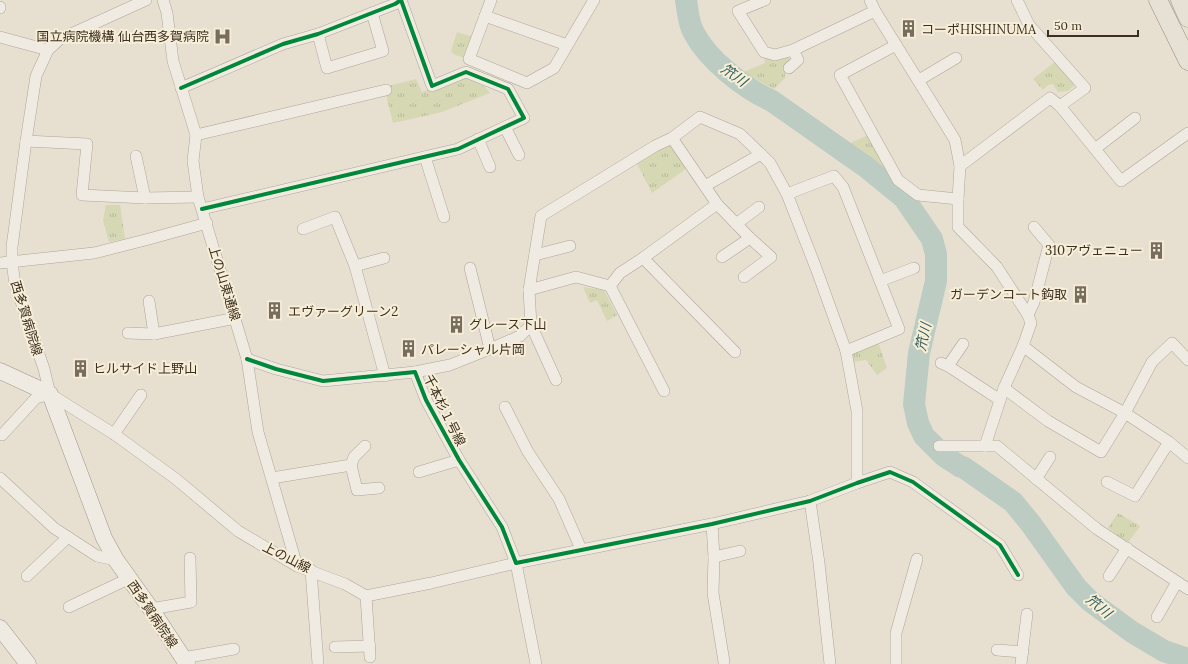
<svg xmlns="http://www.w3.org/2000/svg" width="1188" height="664" viewBox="0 0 1188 664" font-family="Lora,'Noto Sans JP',serif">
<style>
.park{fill:url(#park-tufts)}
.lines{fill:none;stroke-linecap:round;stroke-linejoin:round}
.river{stroke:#bcccc2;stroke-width:22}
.street-casing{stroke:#ada599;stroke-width:12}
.secondary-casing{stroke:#9c958a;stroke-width:17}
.primary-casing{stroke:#928b80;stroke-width:19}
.street{stroke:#efebe3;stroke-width:11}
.secondary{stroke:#efebe3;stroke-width:16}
.primary{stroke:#e6e1d4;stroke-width:18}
.cycleway-casing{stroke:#f7eed8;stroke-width:6}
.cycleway{stroke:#00873e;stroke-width:4}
.labels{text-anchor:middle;stroke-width:4;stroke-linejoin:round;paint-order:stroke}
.poi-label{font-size:13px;fill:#3d2e20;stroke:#f7eed8;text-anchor:start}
.street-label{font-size:13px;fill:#3d2e20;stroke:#f7eed8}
.water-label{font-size:14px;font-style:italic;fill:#2f5d5a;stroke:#f7eed8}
</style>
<defs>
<pattern id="park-tufts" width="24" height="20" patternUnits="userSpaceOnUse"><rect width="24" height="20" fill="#d6d7b3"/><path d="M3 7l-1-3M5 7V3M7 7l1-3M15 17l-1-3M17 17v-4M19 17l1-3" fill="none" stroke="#b9b99a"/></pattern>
</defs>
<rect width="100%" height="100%" fill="#e7e0d1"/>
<g class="park">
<path d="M457,32l16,5 -6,22 -14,-5 -2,-3z"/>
<path d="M786,56l5,4 -6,8v10l-11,11 -31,-17 22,-9 -1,-5z"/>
<path d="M1056,61l20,23 -8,7 -10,1 -5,-8 -5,1 -5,5 -10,-11z"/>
<path d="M464,76l21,11 5,6 -48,19 -49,11 -9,-36 32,-8 6,13z"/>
<path d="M868,135l19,36 -7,3 -28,-23 -4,-7z"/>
<path d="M669,143l17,26 -34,24 -16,-31z"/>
<path d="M106,205h14l5,34 -16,3 -6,-22z"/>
<path d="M583,287l21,3 13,25 -10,6 -10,-21 -7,3z"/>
<path d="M878,342l9,26 -10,7 -11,-15 -12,2 -2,-10z"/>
<path d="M1118,513l22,13 -12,17 -20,-15z"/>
</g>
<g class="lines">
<path class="river" d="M686,0c2,11 2,23 8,33 14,27 50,55 78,68l94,66 38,31 28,41 4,15v27l-17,72 -5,51 4,19 6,13 20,20 17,11h2l50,35 18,22 45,63 14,14 42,31 32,19 24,8"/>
<defs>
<g id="street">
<path d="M163,0l4,13 6,48 23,74 -3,26 5,36 49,162 11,73 39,134"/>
<path d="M491,0l-22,59 58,24 27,-15 40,-68"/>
<path d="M765,0l-27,11 26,41 11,3 18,-5 82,-39"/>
<path d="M870,0l5,11 80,129 5,26 -2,33v28l39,40 31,48 3,8 -8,23 53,41 49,26 44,29 19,16"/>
<path d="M1017,0l12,25 56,63 -25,18"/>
<path d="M0,8v-1"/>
<path d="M485,16l82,29"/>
<path d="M318,34l9,34 56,-17 -11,-38"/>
<path d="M0,37l48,13"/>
<path d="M896,45l-56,30 58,105 20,15 40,4"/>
<path d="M789,68l9,-8 -5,-10"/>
<path d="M919,80l37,-22"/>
<path d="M181,88l102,-44 35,-10 77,-30 6,-4 31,86 34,-14 42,17 16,29 -66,31 -256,60"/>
<path d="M505,127l14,28"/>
<path d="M196,135l190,-45"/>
<path d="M672,138l45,66 33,34 21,19 -27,20"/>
<path d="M478,139l12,28"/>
<path d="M26,141l61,3 -5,51 63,3 53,-1"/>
<path d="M1095,149l40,-31"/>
<path d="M136,156l9,42"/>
<path d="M425,157l19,60"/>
<path d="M960,166l90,-68 10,8 61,75 67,-48"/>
<path d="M705,186l56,-32"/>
<path d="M787,194l47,-18 9,11 56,142 -53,22"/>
<path d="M736,224l23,-17"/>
<path d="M303,229l32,-12 20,49 30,110"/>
<path d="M535,255l35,-9"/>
<path d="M722,257l28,-19"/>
<path d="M643,258l92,94"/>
<path d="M0,263l94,-10 55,-14 58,-16"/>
<path d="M355,266l29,-8"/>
<path d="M470,268l20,81"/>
<path d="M880,281l34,-13"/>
<path d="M610,286l10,-13 23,-15 74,-54"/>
<path d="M529,290l12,-74 114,-70 17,-8 28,-21 40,17 30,29 17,31 29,74 30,83 11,60v72"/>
<path d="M149,301l5,33"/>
<path d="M1028,315l6,-13 15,-57 -15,-18"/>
<path d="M531,325l25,55"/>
<path d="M128,333l26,1 82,-16"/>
<path d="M247,359l29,10 47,12 92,-9 11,28 33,60 43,67 14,36 196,-39 98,-23 47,-18 33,-11 23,10 87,63 18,30"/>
<path d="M941,363l7,3 52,34"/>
<path d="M948,366l15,-22"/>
<path d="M415,372l35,-7 40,-16 30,-13 11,-11 -2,-35 47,-13 34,9 54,105"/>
<path d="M1004,388l44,33 53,31 24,-39 27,-51 20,-19 16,17"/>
<path d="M50,394l64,40 62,45 62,52 59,35 48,18 21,12 65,-13 85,-20 20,101"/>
<path d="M50,394l-6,-25 -29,-85 -3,-22v-15l14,-106 10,-65 12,-26 12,-11 86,-39"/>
<path d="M505,407l23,45 31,47 22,50"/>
<path d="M114,434l27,-39"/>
<path d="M2,435l34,-37 14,-4"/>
<path d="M939,446h58l100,83 91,60"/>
<path d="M985,446l19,-58 19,-42"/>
<path d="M351,465l3,-8 11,-11"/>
<path d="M419,472l40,-12"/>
<path d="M0,478l54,50 43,28 19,4"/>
<path d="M272,478l79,-13 6,25 22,-2"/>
<path d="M1036,479l14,-22"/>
<path d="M1107,482l28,14 34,-54"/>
<path d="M810,501l9,62 11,101"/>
<path d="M712,524l2,33 -1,36 11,69"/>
<path d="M714,557l26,-6"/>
<path d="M311,570l7,94"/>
<path d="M27,576l41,-39"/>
<path d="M1109,576l18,-28"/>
<path d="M366,596l4,61"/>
<path d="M69,607l61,-29"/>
<path d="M151,609l40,-7 -1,-44"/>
<path d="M1157,617l20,-35"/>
<path d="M335,647l35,-1"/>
<path d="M997,650l26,2"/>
<path d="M183,658l51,-9"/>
<path d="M896,664v-31l21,-74"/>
<path d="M1021,664l6,-50"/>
</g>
<g id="secondary">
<path d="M0,371l50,23 54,144 12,22 35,49 36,55"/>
<path d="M0,628l28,36"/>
</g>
<g id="primary">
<path d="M1158,0l30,61"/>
<path d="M1180,0l8,18"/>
</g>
</defs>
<use href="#street" class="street-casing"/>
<use href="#secondary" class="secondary-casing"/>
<use href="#primary" class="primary-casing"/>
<use href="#street" class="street"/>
<use href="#secondary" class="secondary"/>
<use href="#primary" class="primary"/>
<defs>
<g id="cycleway">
<path d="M181,88l102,-44 35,-10 77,-30 6,-4 31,86 34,-14 42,17 16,29 -66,31 -256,60"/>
<path d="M247,359l29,10 47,12 92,-9 11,28 33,60 43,67 14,36 196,-39 98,-23 47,-18 33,-11 23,10 87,63 18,30"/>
</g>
</defs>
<use href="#cycleway" class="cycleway-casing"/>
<use href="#cycleway" class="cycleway"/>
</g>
<defs>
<symbol id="building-bare" viewBox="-9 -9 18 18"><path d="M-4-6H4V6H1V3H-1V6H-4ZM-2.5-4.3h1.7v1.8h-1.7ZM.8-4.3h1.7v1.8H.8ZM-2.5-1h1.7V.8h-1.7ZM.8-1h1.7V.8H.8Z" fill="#786c5e" stroke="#f7eed8" stroke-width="2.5" paint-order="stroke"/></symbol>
<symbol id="hospital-bare" viewBox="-9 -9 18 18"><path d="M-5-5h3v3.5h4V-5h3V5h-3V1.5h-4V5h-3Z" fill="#786c5e" stroke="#f7eed8" stroke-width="2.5" paint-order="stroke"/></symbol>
</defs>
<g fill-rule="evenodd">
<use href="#building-bare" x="896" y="16" width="25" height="25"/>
<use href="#hospital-bare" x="210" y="24" width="25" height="25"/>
<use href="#building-bare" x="1144" y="238" width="25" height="25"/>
<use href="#building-bare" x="1068" y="282" width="25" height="25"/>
<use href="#building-bare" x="262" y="298" width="25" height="25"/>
<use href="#building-bare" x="444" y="312" width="25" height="25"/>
<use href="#building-bare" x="396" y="336" width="25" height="25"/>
<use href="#building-bare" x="68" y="356" width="25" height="25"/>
</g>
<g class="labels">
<g class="poi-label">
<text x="921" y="34">コーポHISHINUMA</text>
<text x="209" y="41" text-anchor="end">国立病院機構 仙台西多賀病院</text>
<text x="1143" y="255" text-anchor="end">310アヴェニュー</text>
<text x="1067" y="299" text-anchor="end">ガーデンコート鈎取</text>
<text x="288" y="316">エヴァーグリーン2</text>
<text x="469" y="329">グレース下山</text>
<text x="421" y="354">パレーシャル片岡</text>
<text x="93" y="373">ヒルサイド上野山</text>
</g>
<g class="street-label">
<text transform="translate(225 283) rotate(73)" y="5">上の山東通線</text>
<text transform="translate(27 318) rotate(73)" y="5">西多賀病院線</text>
<text transform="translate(445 410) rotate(64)" y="5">千本杉１号線</text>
<text transform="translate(287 557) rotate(27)" y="5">上の山線</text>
<text transform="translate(153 614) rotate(56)" y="5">西多賀病院線</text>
</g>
<g class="water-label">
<text transform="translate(734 75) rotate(35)" y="5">笊川</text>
<text transform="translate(923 337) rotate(-78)" y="5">笊川</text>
<text transform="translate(1099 606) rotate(39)" y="5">笊川</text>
</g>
</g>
<path d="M1048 30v6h90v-6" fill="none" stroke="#3d2e20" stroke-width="2"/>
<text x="1054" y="30" font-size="12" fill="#3d2e20" stroke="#f7eed8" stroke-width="3" paint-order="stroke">50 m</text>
</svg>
